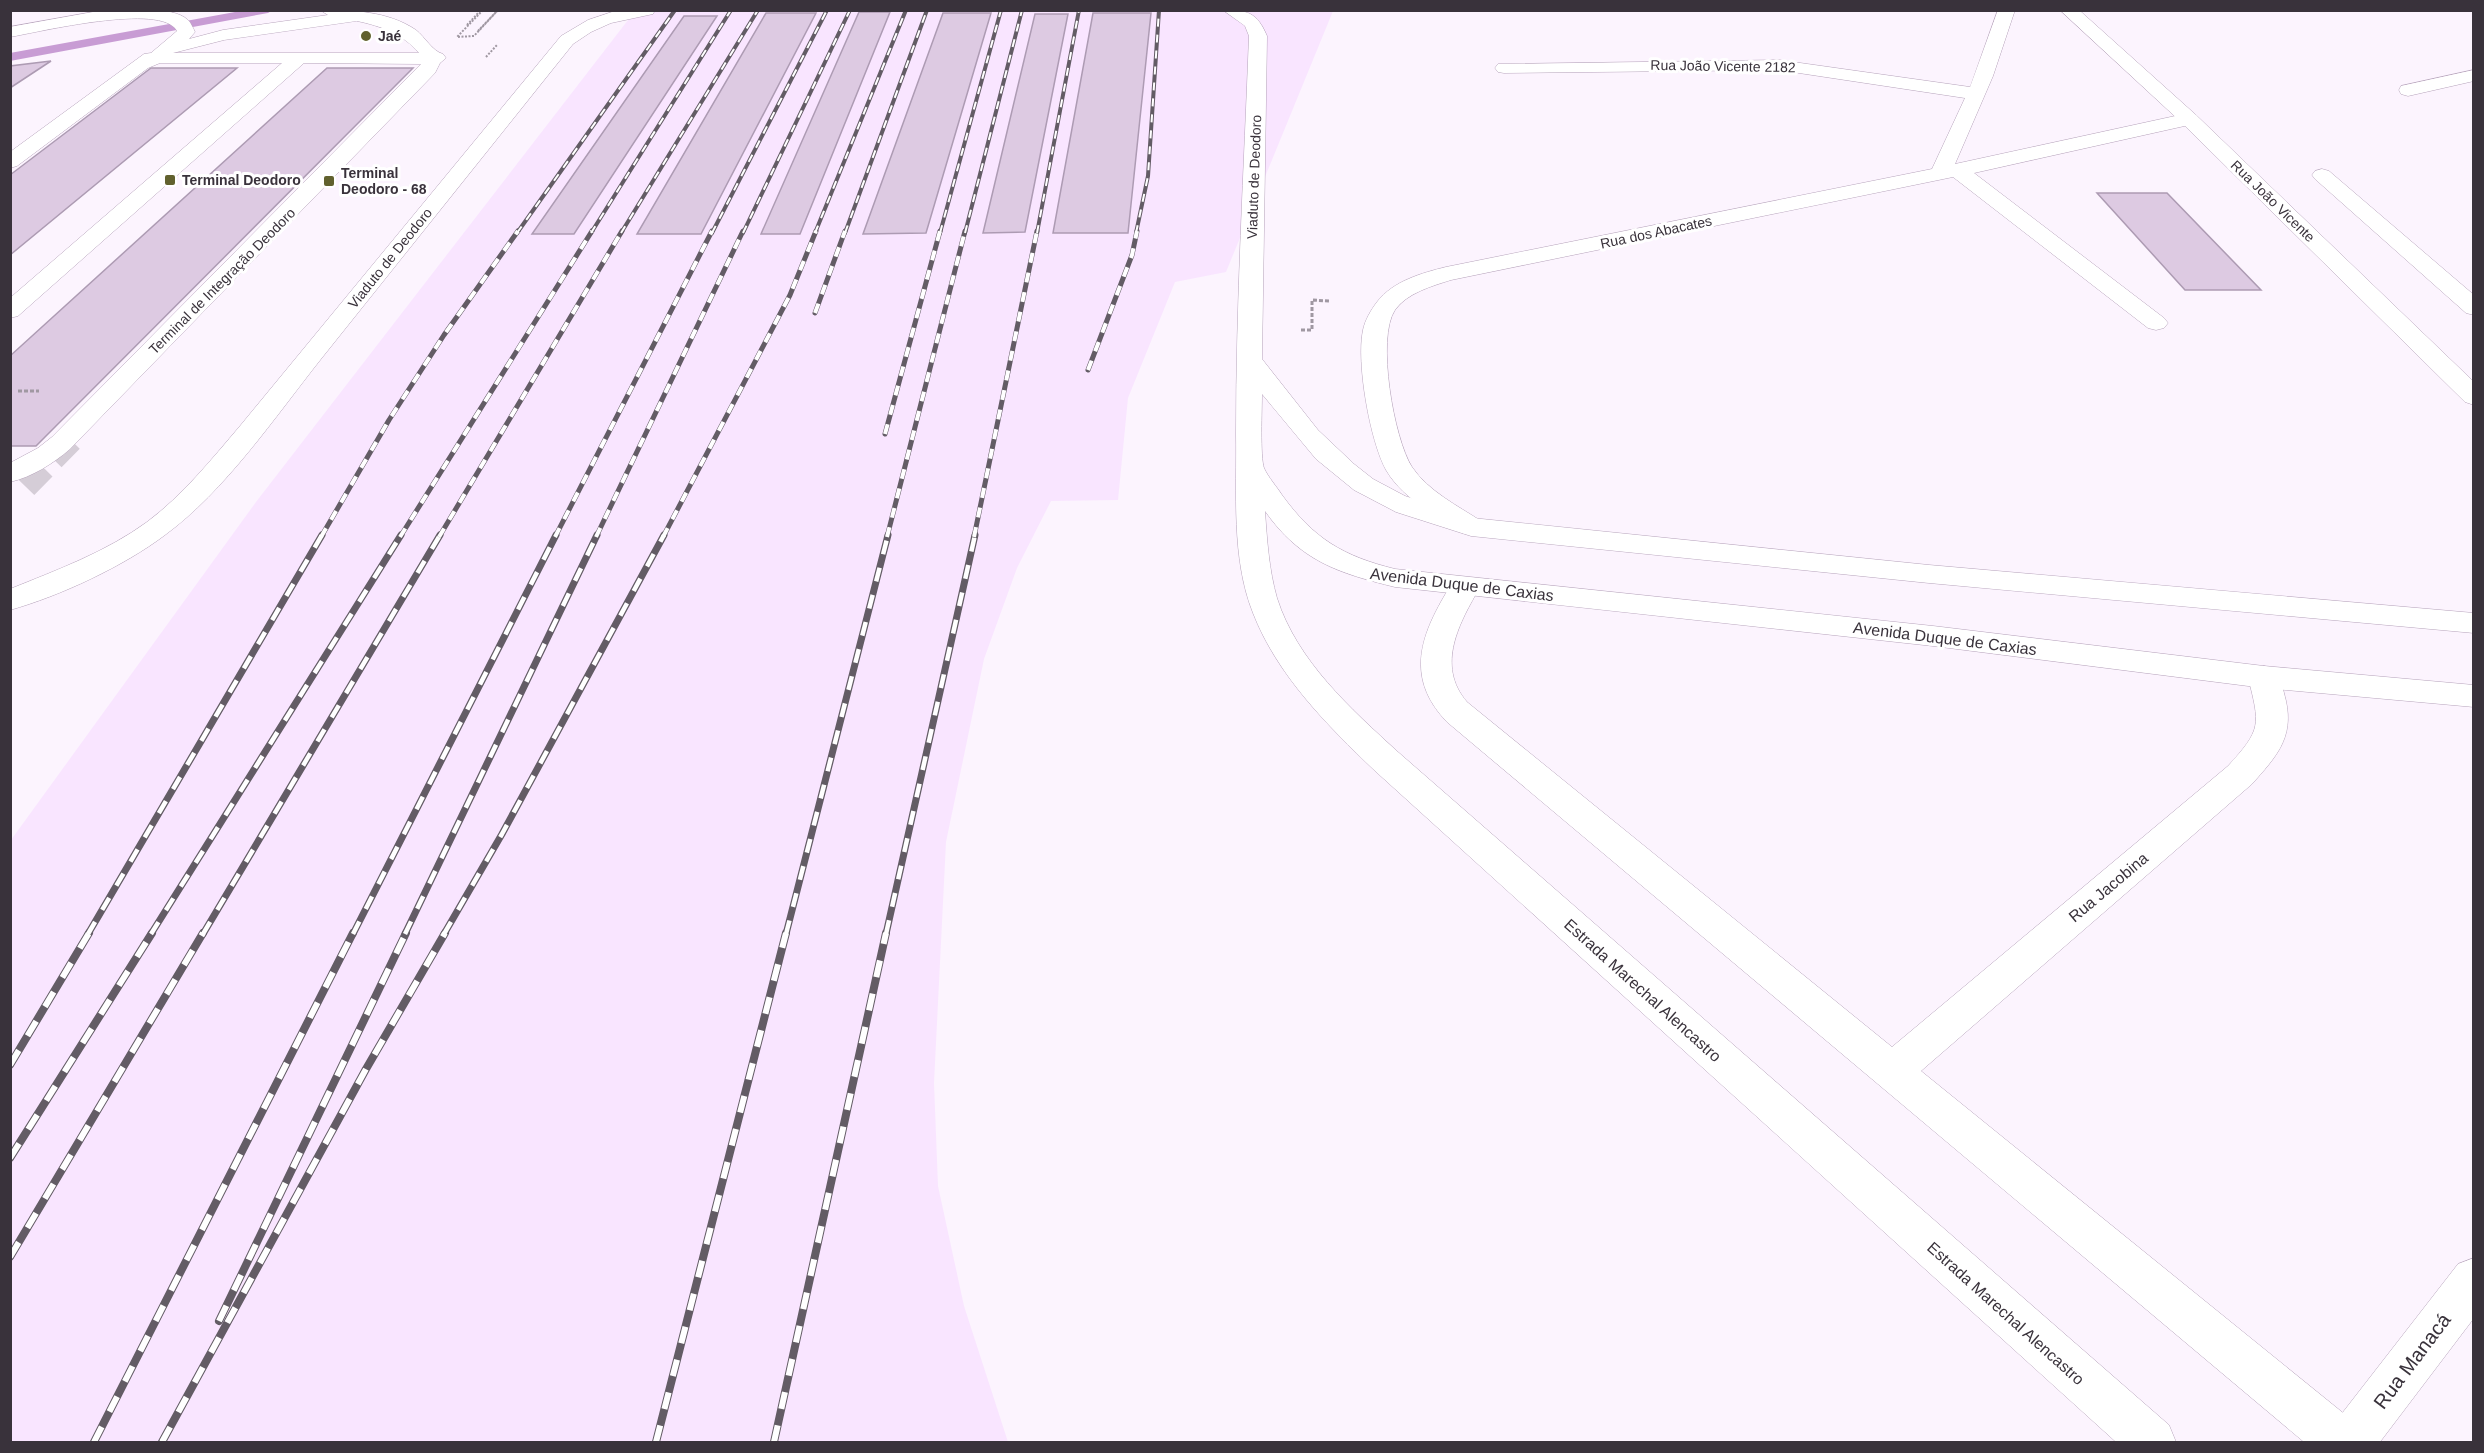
<svg xmlns="http://www.w3.org/2000/svg" width="2484" height="1453" viewBox="0 0 2484 1453" font-family="Helvetica,sans-serif">
<style>
.built{fill:#f9e5ff}
.lines{fill:none;stroke-linecap:round;stroke-linejoin:round}
.stream{fill:#c89cd4;fill-rule:evenodd}
.building{fill:#ddcae2;stroke:#ad9bb3;stroke-width:1.5}
.minor-tunnel{stroke:#d5cdd7;stroke-width:26;stroke-dasharray:26 13;stroke-linecap:butt}
.minor-casing{stroke:#b6a3bb;stroke-width:1}
.major-casing{stroke:#b6a3bb;stroke-width:1}
.path-far1{stroke:#a098a2;stroke-width:2;stroke-dasharray:2 1.5;stroke-linecap:butt}
.path{stroke:#a098a2;stroke-width:3;stroke-dasharray:4 2;stroke-linecap:butt}
.minor{fill:#fff;fill-rule:evenodd}
.major{fill:#fff;fill-rule:evenodd}
.rail-far3-casing{stroke:#635c65;stroke-width:4}
.rail-far2-casing{stroke:#635c65;stroke-width:5}
.rail-far1-casing{stroke:#635c65;stroke-width:7}
.rail-casing{stroke:#635c65;stroke-width:8}
.rail-far3{stroke:#fff;stroke-width:2;stroke-dasharray:8;stroke-linecap:butt}
.rail-far2{stroke:#fff;stroke-width:4;stroke-dasharray:10;stroke-linecap:butt}
.rail-far1{stroke:#fff;stroke-width:4.5;stroke-dasharray:14;stroke-linecap:butt}
.rail{stroke:#fff;stroke-width:6;stroke-dasharray:17;stroke-linecap:butt}
.path-bridge{stroke:#a098a2;stroke-width:2;stroke-dasharray:2 1.5;stroke-linecap:butt}
.poi-dot{fill:#61612e;stroke:#fff;stroke-width:2}
.labels{text-anchor:middle;stroke-width:6;stroke-linejoin:round;paint-order:stroke}
.far-poi-label{font-size:14px;font-weight:bold;fill:#39323b;stroke:#fff;text-anchor:start}
.far-street-label{font-size:14px;fill:#39323b;stroke:#fff}
.street-label{font-size:16px;fill:#39323b;stroke:#fff}
.near-street-label{font-size:20px;fill:#39323b;stroke:#fff}
</style>
<rect width="100%" height="100%" fill="#fcf4fe"/>
<path class="built" d="M635,11h698l-107,261 -51,10 -47,116 -10,102 -67,1 -34,67 -33,91 -38,183 -12,241 4,103 26,120 44,136h-997v-602l245,-338z"/>
<g class="lines">
<path class="stream" d="M246,10h27l-5,3 -258,48v-8z"/>
</g>
<g class="building">
<path d="M859,12h31l-90,222h-39z"/>
<path d="M766,13h50l-115,221h-64z"/>
<path d="M943,13h48l-65,220 -63,1z"/>
<path d="M1093,13h58l-23,220h-75z"/>
<path d="M1035,14h33l-43,218 -42,1z"/>
<path d="M684,16h33l-143,218h-42z"/>
<path d="M51,61l-41,27v-22z"/>
<path d="M151,68h86l-227,187v-80z"/>
<path d="M327,68h86l-377,378h-26v-90z"/>
<path d="M2097,193h70l94,97h-76z"/>
</g>
<g class="lines">
<path class="minor-tunnel" d="M25,486l47,-48"/>
<defs>
<g id="minor">
<path d="M104,10c21,0 68,-5 84,10 3,3 5,8 7,12l-6,7 34,-9 105,-15 -8,-5c32,0 68,1 96,20 9,7 16,21 27,24l3,4 -6,5 -5,10 -365,376c-16,14 -38,28 -60,33v-19l28,-15 14,-11 369,-373 -117,-1 -286,253 -8,2v-20l272,-235h-122l-12,5 -131,98 -7,2v-16l134,-98 7,-1 26,-22c-15,-29 -138,1 -167,6v-10zM357,21c24,5 46,13 62,32h-246l51,-13z"/>
<path d="M1998,10h17l-22,66 -38,88 234,-51 7,2 3,4 -3,4 -7,2 -215,48 190,145 4,5 -4,5 -8,2 -8,-2 -195,-151 -502,103c-19,6 -44,13 -56,30 -19,28 -1,129 17,157 16,24 46,39 69,54l4,6 -4,6c-17,5 -27,-4 -41,-14 -20,-13 -42,-28 -54,-49 -16,-29 -30,-108 -23,-140 2,-10 8,-20 14,-28 16,-21 45,-29 69,-35l486,-98 33,-71 -186,-28 -275,3 -6,-1 -3,-4 3,-4 281,-4 191,27z"/>
<path d="M2474,70v11l-66,15 -7,-2 -2,-4 2,-4z"/>
<path d="M2322,169l7,2 145,124v20l-8,-2 -151,-134 -3,-4 3,-4z"/>
<path d="M1465,577l11,3 4,7c-20,35 -45,78 -13,115l425,345 336,-281c34,-37 32,-41 20,-89l5,-8 11,-3 11,3c6,10 8,20 11,32 8,37 -10,56 -34,83l-331,287 437,354 7,17h-61l-857,-720c-46,-48 -23,-94 7,-142z"/>
</g>
<g id="major">
<path d="M618,10h37l-2,4 -42,9 -20,9 -18,12c-84,105 -168,210 -252,315 -46,58 -96,132 -156,176 -41,31 -105,61 -155,75v-21c47,-19 96,-37 137,-67 36,-27 64,-62 93,-96l321,-390 27,-16z"/>
<path d="M1223,10c24,0 34,2 44,26l-5,323 56,71 36,34 19,15 32,17 67,22 457,47 545,48v20l-545,-50 -458,-47 -75,-24 -42,-22 -38,-31 -54,-65c0,14 -2,63 2,74 4,9 13,19 18,27 32,44 61,61 113,74l538,57 331,40 210,19v22l-210,-19 -331,-42 -538,-59c-57,-14 -95,-26 -130,-76 2,29 4,59 12,87 20,63 74,111 121,154l771,673 7,17h-60l-742,-672c-47,-45 -97,-95 -121,-157 -22,-55 -16,-121 -17,-179 0,-132 8,-265 13,-398l-4,-10z"/>
<path d="M2060,10h19l117,105 278,267v23l-9,-3 -283,-279z"/>
<path d="M2474,1258v60l-94,124h-54l7,-17 125,-161z"/>
</g>
</defs>
<use href="#minor" class="minor-casing"/>
<use href="#major" class="major-casing"/>
<g class="path-far1">
<path d="M467,25l14,-15"/>
<path d="M478,31l20,-21"/>
<path d="M486,57l11,-12"/>
</g>
<g class="path">
<path d="M1301,330h11v-30l17,1"/>
<path d="M18,391h21"/>
</g>
<use href="#minor" class="minor"/>
<use href="#major" class="major"/>
<defs>
<g id="rail-far3">
<path d="M517,233l158,-223"/>
<path d="M591,233l140,-223"/>
<path d="M621,233l137,-223"/>
<path d="M712,233l115,-223"/>
<path d="M743,233l107,-223"/>
<path d="M815,233l91,-223"/>
<path d="M845,233l82,-223"/>
<path d="M940,233l61,-223"/>
<path d="M965,233l57,-223"/>
<path d="M1037,233l42,-223"/>
<path d="M1136,233l12,-57 11,-166"/>
</g>
<g id="rail-far2">
<path d="M815,313l30,-82"/>
<path d="M1088,370l44,-115 5,-24"/>
<path d="M885,434l55,-203"/>
<path d="M321,537l68,-117 55,-85 74,-104"/>
<path d="M400,537l192,-306"/>
<path d="M439,537l183,-306"/>
<path d="M555,537l157,-306"/>
<path d="M596,537l147,-306"/>
<path d="M663,537l127,-242 26,-64"/>
<path d="M887,537l78,-306"/>
<path d="M974,537l63,-306"/>
</g>
<g id="rail-far1">
<path d="M88,934l234,-399"/>
<path d="M151,934l250,-399"/>
<path d="M203,934l237,-399"/>
<path d="M353,934l203,-399"/>
<path d="M405,934l192,-399"/>
<path d="M444,934l58,-100 162,-299"/>
<path d="M786,934l102,-399"/>
<path d="M886,934l89,-399"/>
</g>
<g id="rail">
<path d="M10,1065l79,-132"/>
<path d="M10,1158l142,-225"/>
<path d="M10,1257l193,-324"/>
<path d="M219,1321l187,-388"/>
<path d="M94,1442l259,-509"/>
<path d="M162,1442l204,-373 79,-136"/>
<path d="M656,1442l130,-509"/>
<path d="M774,1442l112,-509"/>
</g>
</defs>
<use href="#rail-far3" class="rail-far3-casing"/>
<use href="#rail-far2" class="rail-far2-casing"/>
<use href="#rail-far1" class="rail-far1-casing"/>
<use href="#rail" class="rail-casing"/>
<use href="#rail-far3" class="rail-far3"/>
<use href="#rail-far2" class="rail-far2"/>
<use href="#rail-far1" class="rail-far1"/>
<use href="#rail" class="rail"/>
<path class="path-bridge" d="M483,10l-26,27 17,-1 24,-26"/>
</g>
<g class="poi-dot">
<circle cx="366" cy="36" r="6"/>
<rect x="164" y="174" width="12" height="12" rx="3"/>
<rect x="323" y="175" width="12" height="12" rx="3"/>
</g>
<g class="labels">
<g class="far-poi-label">
<text x="378" y="41">Jaé</text>
<text x="341" y="178">Terminal<tspan x="341" dy="16">Deodoro - 68</tspan></text>
<text x="182" y="185">Terminal Deodoro</text>
</g>
<g class="far-street-label">
<text transform="translate(1723 66) rotate(1)" y="5">Rua João Vicente 2182</text>
<text transform="translate(1254 177) rotate(-88)" y="5">Viaduto de Deodoro</text>
<text transform="translate(2273 201) rotate(44)" y="5">Rua João Vicente</text>
<text transform="translate(1656 232) rotate(-12)" y="5">Rua dos Abacates</text>
<text transform="translate(390 258) rotate(-51)" y="5">Viaduto de Deodoro</text>
<text transform="translate(222 281) rotate(-45)" y="5">Terminal de Integração Deodoro</text>
</g>
<g class="street-label">
<text transform="translate(1462 584) rotate(7)" y="6">Avenida Duque de Caxias</text>
<text transform="translate(1945 638) rotate(7)" y="6">Avenida Duque de Caxias</text>
<text transform="translate(2108 887) rotate(-40)" y="6">Rua Jacobina</text>
<text transform="translate(1643 990) rotate(42)" y="6">Estrada Marechal Alencastro</text>
<text transform="translate(2006 1313) rotate(42)" y="6">Estrada Marechal Alencastro</text>
</g>
<g class="near-street-label">
<text transform="translate(2412 1361) rotate(-53)" y="7">Rua Manacá</text>
</g>
</g>
<rect width="2484" height="1453" fill="none" stroke="#39323b" stroke-width="24"/>
</svg>
